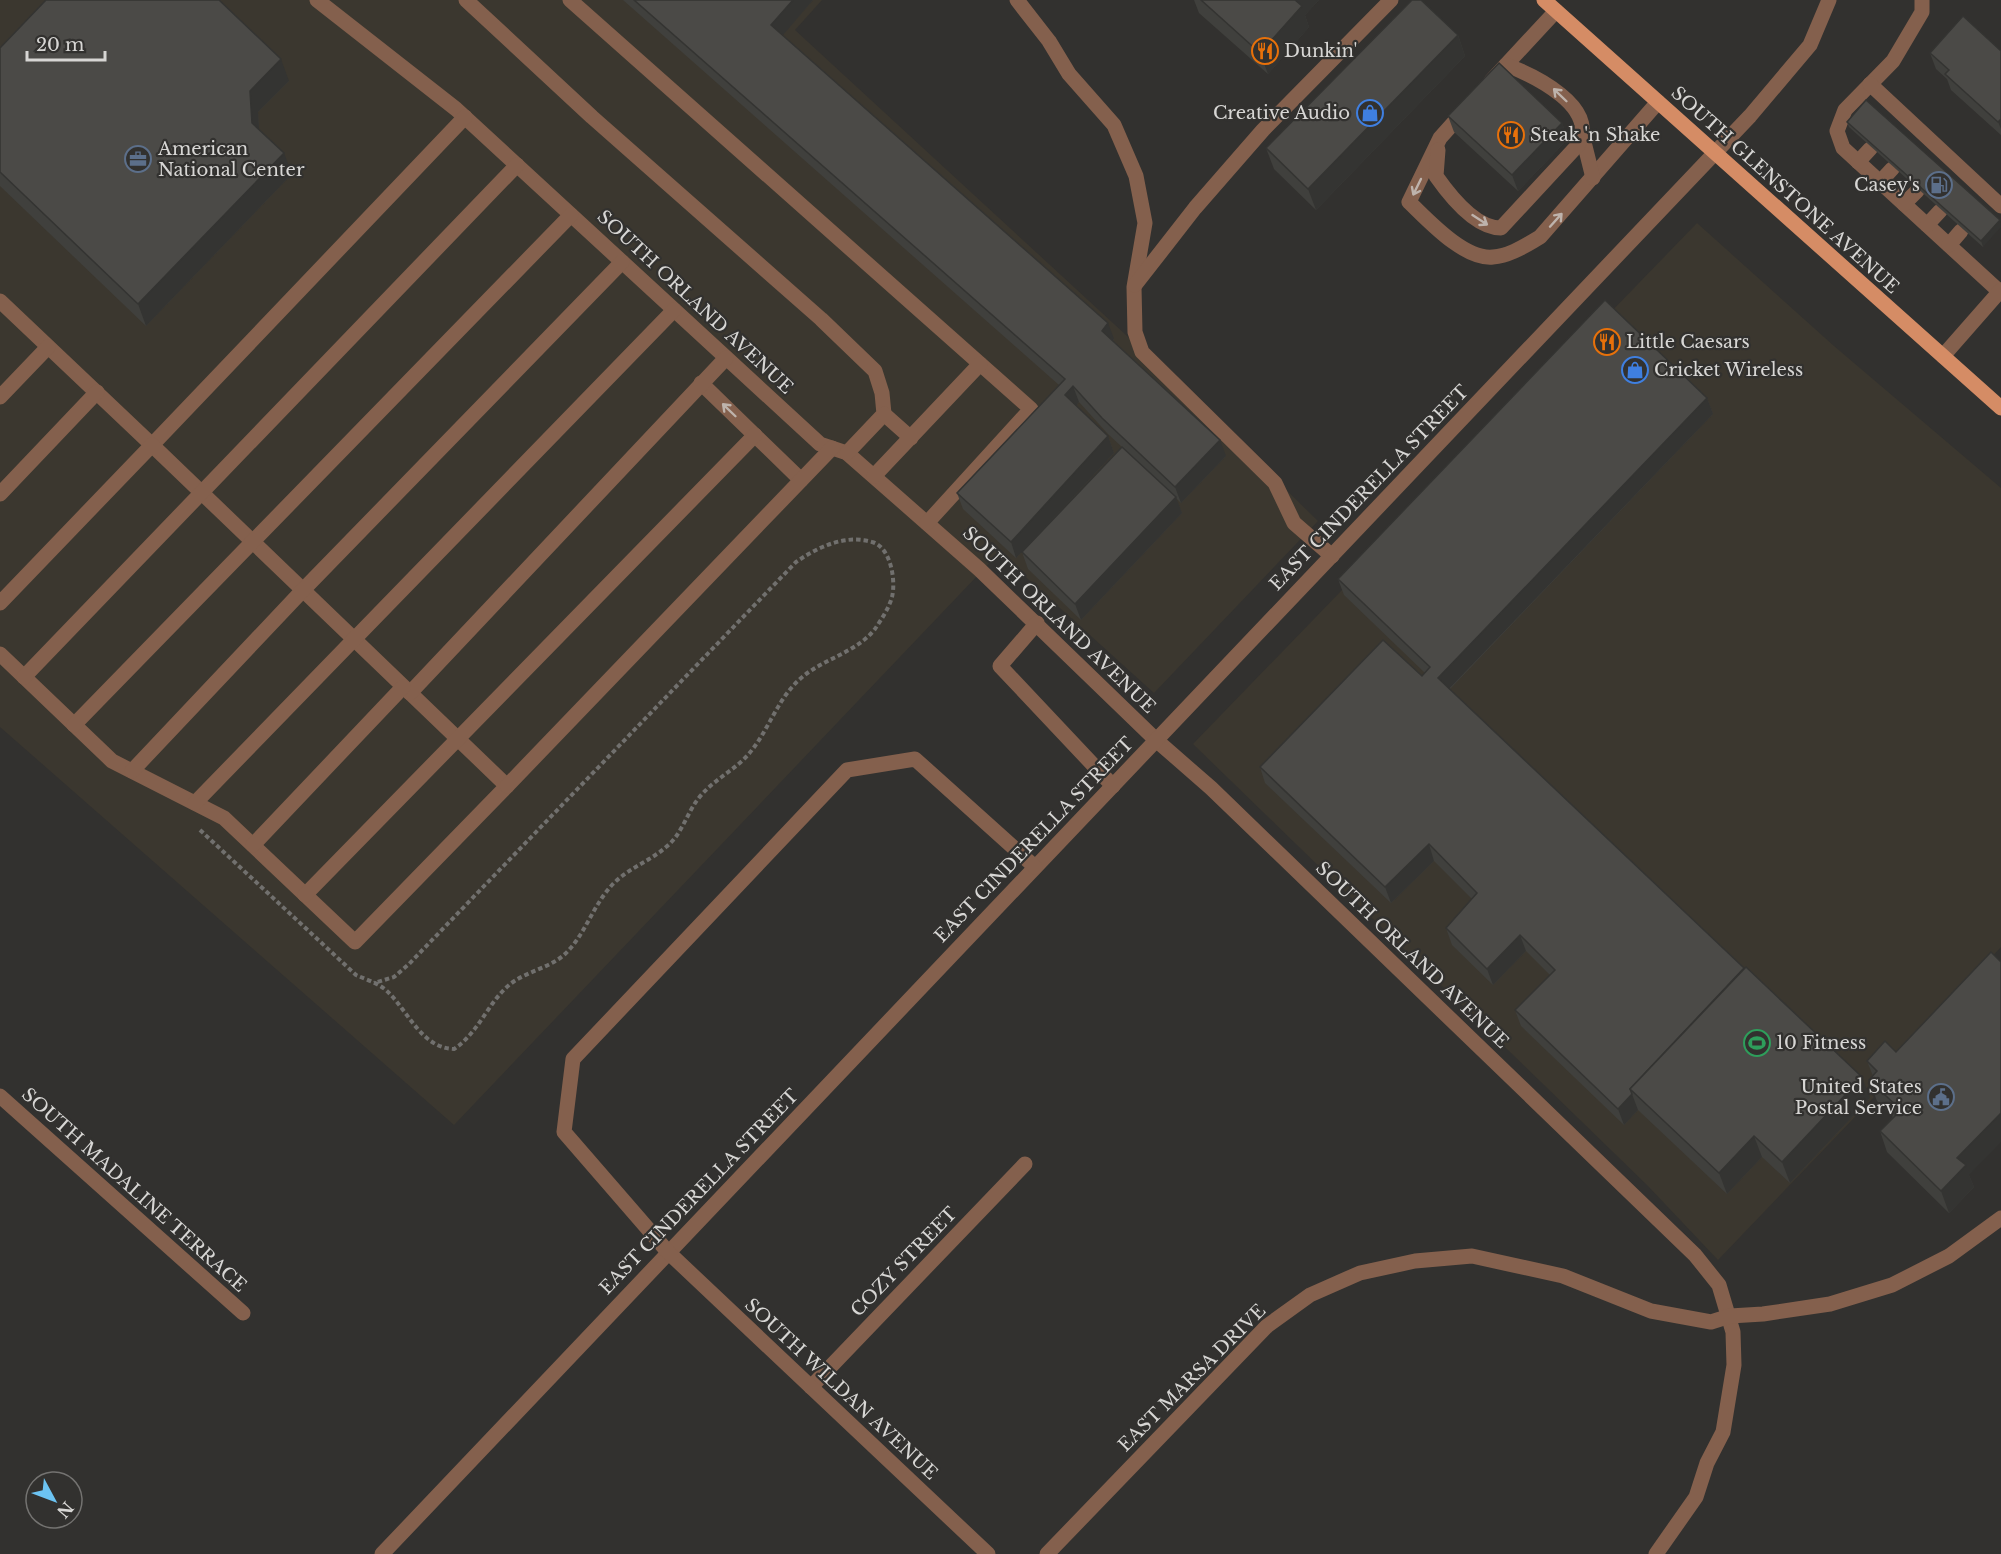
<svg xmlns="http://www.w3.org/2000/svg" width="2001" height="1554" viewBox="0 0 2001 1554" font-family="'Libre Baskerville',serif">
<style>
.built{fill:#3b372f}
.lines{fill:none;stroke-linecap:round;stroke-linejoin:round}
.path{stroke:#71706e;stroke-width:4;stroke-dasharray:4.5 3;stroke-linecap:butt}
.minor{stroke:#84604d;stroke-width:15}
.major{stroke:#d58c65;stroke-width:15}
.wall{fill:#40403d}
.shaded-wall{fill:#343432}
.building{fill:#4b4a47;stroke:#343432;stroke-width:1.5}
.oneway{stroke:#beb3ac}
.labels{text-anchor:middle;stroke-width:4.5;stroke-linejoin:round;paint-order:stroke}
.poi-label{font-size:18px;fill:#d7d6d4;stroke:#32312f;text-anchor:start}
.street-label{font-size:18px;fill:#d7d6d4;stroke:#32312f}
</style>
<rect width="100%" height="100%" fill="#32312f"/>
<g class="built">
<path d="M0,0h822l-27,30 370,341 153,150 -164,172 -155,-140 -545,572 -454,-398z"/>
<path d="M1697,223l137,123 167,142v459l-135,142 8,8 -156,163 -70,-74 -455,-442z"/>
</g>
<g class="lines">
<path class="path" d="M200,830l156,145c11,5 25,9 33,18 20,20 33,55 65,56 26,-17 35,-50 59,-67 16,-11 38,-15 52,-28 21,-20 28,-50 49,-71 15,-15 36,-22 52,-36 15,-11 21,-34 32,-48 13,-17 30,-25 45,-39 24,-23 32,-59 57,-81 22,-20 56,-26 75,-50 6,-9 14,-21 17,-32 4,-16 -1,-50 -20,-55 -27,-8 -54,5 -76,20l-387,402 -15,13 -20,6"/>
<g class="minor">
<path d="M317,0l139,109 364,335 27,9 132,116 177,171 55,48 484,467 24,30 14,47 1,33 -11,67 -16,31 -11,34 -40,57"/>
<path d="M466,0l126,117 229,202 54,52 7,22 2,21 -37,39"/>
<path d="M570,0l461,409 -104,114"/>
<path d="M1017,0l32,41 20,33 45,51 22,51 9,47 -11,64 1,45 7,20 133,131 19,40 38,33"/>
<path d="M1922,0v12l-29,49 -48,49 -8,21 6,17 158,145"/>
<path d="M1491,81l65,-70"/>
<path d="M1870,84l131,122"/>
<path d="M1465,110l-25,28 -31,64c19,18 55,58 84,55 17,-1 33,-12 47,-20l118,-135"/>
<path d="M1583,138l10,40"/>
<path d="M1438,150l-2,26c14,20 39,52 65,52l77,-83c22,-38 -45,-70 -72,-80"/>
<path d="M1858,162l12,-13"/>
<path d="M1880,182l12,-13"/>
<path d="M1904,204l13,-13"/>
<path d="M1927,225l13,-14"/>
<path d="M1949,245l12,-14"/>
<path d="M1135,285l60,-77 68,-78 128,-130"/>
<path d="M0,301l152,144 313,-328"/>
<path d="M1943,356l58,-66"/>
<path d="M701,383l100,97"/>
<path d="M0,397l48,-50"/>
<path d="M884,414l27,24"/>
<path d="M874,476l106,-112"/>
<path d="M0,494l97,-102"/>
<path d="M0,603l152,-158 355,341 -152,156 -131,-124 -112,-57 -112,-107"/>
<path d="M1037,623l-37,43 113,120"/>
<path d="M24,677l493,-512"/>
<path d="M410,693l316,-335"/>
<path d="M74,725l497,-510"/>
<path d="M132,771l171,-181 319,-328"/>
<path d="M507,786l325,-338"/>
<path d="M195,803l479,-493"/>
<path d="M253,845l150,-158"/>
<path d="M305,895l450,-460"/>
<path d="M0,1096l243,217"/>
<path d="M811,1387l214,-223"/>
<path d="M382,1554l1368,-1438 60,-71 19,-45"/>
<path d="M988,1554l-320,-302 -104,-120 9,-73 274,-289 68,-11 120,108"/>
<path d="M1047,1554l220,-228 43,-31 50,-22 55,-12 57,-5 91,20 88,35 60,11 19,-6 33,-2 67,-10 62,-19 57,-29 52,-38"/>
</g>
<path class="major" d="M1544,0l457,408"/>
</g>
<g class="wall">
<path d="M623,0h190l-31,35 332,304 -1,2 113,115 -45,47 -5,-5 6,15 -101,107 -53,-51 -6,-17 100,-105 -14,-13 -29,-32 -3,4 32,30 6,17 -98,105 -53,-49 -6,-16 102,-108z"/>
<path d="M1194,0h125l-14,15 4,12 -41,47 -69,-61z"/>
<path d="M1458,35l7,21 -149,154 -42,-41 -8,-21z"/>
<path d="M0,48l289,33 -31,31 1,17 33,45 -146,152 -146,-140z"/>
<path d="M2001,51v84l-50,-45 -4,-11 -11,-10 -6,-16z"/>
<path d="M1448,116l114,7 6,16 -50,52 -64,-59z"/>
<path d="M1847,122l153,98 -17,27 -134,-120z"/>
<path d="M1707,398l6,16 -263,275 420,409 -80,85 -28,-26 -35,37 -89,-84 -14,15 -103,-99 -6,-16 35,-35 -24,-24 -33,34 -41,-40 -6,-17 26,-29 -38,-38 -43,42 -126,-120 -5,-16 162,-91 3,-3 -81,-78 -6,-16z"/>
<path d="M1867,1061l102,114 5,12 -25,26 -62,-61 -7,-21 13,-14 -16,-16 -8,-21 4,-4z"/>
</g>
<g class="shaded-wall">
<path d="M793,0h20l-36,42 -6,-17z"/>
<path d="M1294,0h25l-14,15 4,12 -41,47 -8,-21z"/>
<path d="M1458,35l7,21 -149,154 -8,-21z"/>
<path d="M281,59l8,22 -31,31 2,32 -8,-21 -2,-32z"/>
<path d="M2001,119v10l-3,-7z"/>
<path d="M1562,123l6,16 -50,52 -6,-16z"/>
<path d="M284,153l8,21 -146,152 -8,-22z"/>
<path d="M2000,220l1,7 -18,20 -2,-6z"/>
<path d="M1108,323l6,16 -7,8 -5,-16z"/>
<path d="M1073,386l6,16 -8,10 -6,-17z"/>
<path d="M1707,398l6,16 -269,280 -6,-16z"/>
<path d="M1108,436l6,17 -98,105 -5,-16z"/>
<path d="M1220,440l6,16 -45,47 -6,-16z"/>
<path d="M1176,497l6,16 -101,107 -6,-16z"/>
<path d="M1429,844l5,17 -43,42 -6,-16z"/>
<path d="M1520,935l6,16 -33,34 -6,-16z"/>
<path d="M1862,1077l8,21 -80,85 -8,-21z"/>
<path d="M1632,1094l6,16 -14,15 -6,-16z"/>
<path d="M2001,1113v29l-32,33 5,12 -25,26 -8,-22 16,-33z"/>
<path d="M1754,1136l8,21 -35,37 -8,-21z"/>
</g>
<g class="building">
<path d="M46,0h173l62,59 -31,32 2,32 32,30 -146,151 -138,-132v-124z"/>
<path d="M634,0h159l-22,25 337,298 -6,8 118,109 -45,47 -73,-69 -29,-32 -8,9 43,41 -97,106 -54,-49 108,-114z"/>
<path d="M1201,0h94l7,6 -42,47z"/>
<path d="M1412,0h9l37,35 -150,154 -42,-41z"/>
<path d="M1963,16l38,35v68l-3,3 -53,-48 4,-4 -19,-17z"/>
<path d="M1499,63l63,60 -50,52 -64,-59z"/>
<path d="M1866,100l134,120 -19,21 -134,-119z"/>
<path d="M1605,300l102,98 -269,280 306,290 -114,121 2,5 -14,15 -103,-99 40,-40 -35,-35 -33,34 -41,-41 31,-35 -48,-49 -44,43 -125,-120 123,-127 39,36 8,-9 -92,-88z"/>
<path d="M1122,447l54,50 -101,107 -53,-52z"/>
<path d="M1991,952l10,10v151l-44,45 9,7 -25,26 -61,-60 21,-21 -32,-30 8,-9 -10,-10 18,-20 11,11z"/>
<path d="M1746,967l116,110 -80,85 -28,-26 -35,37 -89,-84z"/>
</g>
<defs><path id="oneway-shaft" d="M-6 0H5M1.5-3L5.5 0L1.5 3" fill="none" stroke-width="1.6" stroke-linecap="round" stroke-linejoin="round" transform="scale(1.5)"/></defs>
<g class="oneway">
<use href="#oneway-shaft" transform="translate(1560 95) rotate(-136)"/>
<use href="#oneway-shaft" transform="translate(1417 187) rotate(116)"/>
<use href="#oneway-shaft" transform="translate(1480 220) rotate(33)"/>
<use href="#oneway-shaft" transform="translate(1556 220) rotate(-48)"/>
<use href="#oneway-shaft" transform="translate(729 410) rotate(-136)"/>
</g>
<defs>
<symbol id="restaurant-ring" viewBox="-11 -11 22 22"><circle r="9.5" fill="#32312f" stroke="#e8710a" stroke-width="1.5"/><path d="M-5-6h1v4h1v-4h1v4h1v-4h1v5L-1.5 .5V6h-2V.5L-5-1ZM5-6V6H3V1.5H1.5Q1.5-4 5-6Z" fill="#e8710a"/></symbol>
<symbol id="shop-ring" viewBox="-11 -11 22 22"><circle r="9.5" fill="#32312f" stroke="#3f7fe0" stroke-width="1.5"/><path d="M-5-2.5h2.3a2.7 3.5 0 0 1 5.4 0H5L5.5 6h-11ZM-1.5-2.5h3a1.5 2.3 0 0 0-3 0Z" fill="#3f7fe0"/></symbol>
<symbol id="office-ring" viewBox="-11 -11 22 22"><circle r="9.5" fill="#32312f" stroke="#5c6f8a" stroke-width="1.5"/><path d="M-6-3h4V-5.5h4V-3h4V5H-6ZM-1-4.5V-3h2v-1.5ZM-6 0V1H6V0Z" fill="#5c6f8a"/></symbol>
<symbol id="fuel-ring" viewBox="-11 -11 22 22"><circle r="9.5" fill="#32312f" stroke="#5c6f8a" stroke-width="1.5"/><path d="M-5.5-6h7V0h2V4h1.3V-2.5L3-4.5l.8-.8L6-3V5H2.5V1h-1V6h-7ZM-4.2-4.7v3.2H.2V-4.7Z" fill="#5c6f8a"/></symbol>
<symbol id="stadium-ring" viewBox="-11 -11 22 22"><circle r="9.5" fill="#32312f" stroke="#2e9e5b" stroke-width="1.5"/><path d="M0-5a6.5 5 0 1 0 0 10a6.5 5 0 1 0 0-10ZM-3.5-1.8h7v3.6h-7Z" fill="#2e9e5b"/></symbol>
<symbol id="civic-ring" viewBox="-11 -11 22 22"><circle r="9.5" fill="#32312f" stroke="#5c6f8a" stroke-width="1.5"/><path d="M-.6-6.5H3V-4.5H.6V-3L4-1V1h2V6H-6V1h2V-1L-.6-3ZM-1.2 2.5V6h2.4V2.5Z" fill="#5c6f8a"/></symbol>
</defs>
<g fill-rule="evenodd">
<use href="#restaurant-ring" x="1250" y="36" width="30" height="30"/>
<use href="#shop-ring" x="1355" y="98" width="30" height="30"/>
<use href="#restaurant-ring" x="1496" y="120" width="30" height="30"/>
<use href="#office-ring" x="123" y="144" width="30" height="30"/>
<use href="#fuel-ring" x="1924" y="170" width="30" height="30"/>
<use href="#restaurant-ring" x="1592" y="327" width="30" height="30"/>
<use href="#shop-ring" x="1620" y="355" width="30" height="30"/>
<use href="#stadium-ring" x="1742" y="1028" width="30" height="30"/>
<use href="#civic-ring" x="1926" y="1082" width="30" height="30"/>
</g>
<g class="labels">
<g class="poi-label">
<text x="1284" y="57">Dunkin'</text>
<text x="1350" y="119" text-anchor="end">Creative Audio</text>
<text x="1530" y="141">Steak 'n Shake</text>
<text x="158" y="155">American<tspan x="158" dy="21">National Center</tspan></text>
<text x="1920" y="191" text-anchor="end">Casey's</text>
<text x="1626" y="348">Little Caesars</text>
<text x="1654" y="376">Cricket Wireless</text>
<text x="1776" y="1049">10 Fitness</text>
<text x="1922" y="1093" text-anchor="end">United States<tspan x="1922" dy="21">Postal Service</tspan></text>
</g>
<g class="street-label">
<text transform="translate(1785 190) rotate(42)" y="6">SOUTH GLENSTONE AVENUE</text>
<text transform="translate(695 302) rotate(43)" y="6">SOUTH ORLAND AVENUE</text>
<text transform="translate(1369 488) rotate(-46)" y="6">EAST CINDERELLA STREET</text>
<text transform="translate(1059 620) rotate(44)" y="6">SOUTH ORLAND AVENUE</text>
<text transform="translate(1034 840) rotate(-46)" y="6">EAST CINDERELLA STREET</text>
<text transform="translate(1412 955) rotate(44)" y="6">SOUTH ORLAND AVENUE</text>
<text transform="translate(134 1190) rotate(42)" y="6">SOUTH MADALINE TERRACE</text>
<text transform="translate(699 1192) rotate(-46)" y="6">EAST CINDERELLA STREET</text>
<text transform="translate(904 1262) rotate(-46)" y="6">COZY STREET</text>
<text transform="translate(1192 1378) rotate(-45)" y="6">EAST MARSA DRIVE</text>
<text transform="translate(841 1389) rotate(43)" y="6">SOUTH WILDAN AVENUE</text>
</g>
</g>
<g transform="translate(54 1500) rotate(131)"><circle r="28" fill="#32312f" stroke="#747371" stroke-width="1.5"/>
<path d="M0-4.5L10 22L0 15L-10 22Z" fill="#6cc3f2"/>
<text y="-9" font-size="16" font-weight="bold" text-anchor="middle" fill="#d7d6d4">N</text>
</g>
<path d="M27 51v9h78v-9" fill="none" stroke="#d7d6d4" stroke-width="3"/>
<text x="36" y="51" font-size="18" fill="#d7d6d4" stroke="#32312f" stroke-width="4.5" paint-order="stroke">20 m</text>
</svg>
